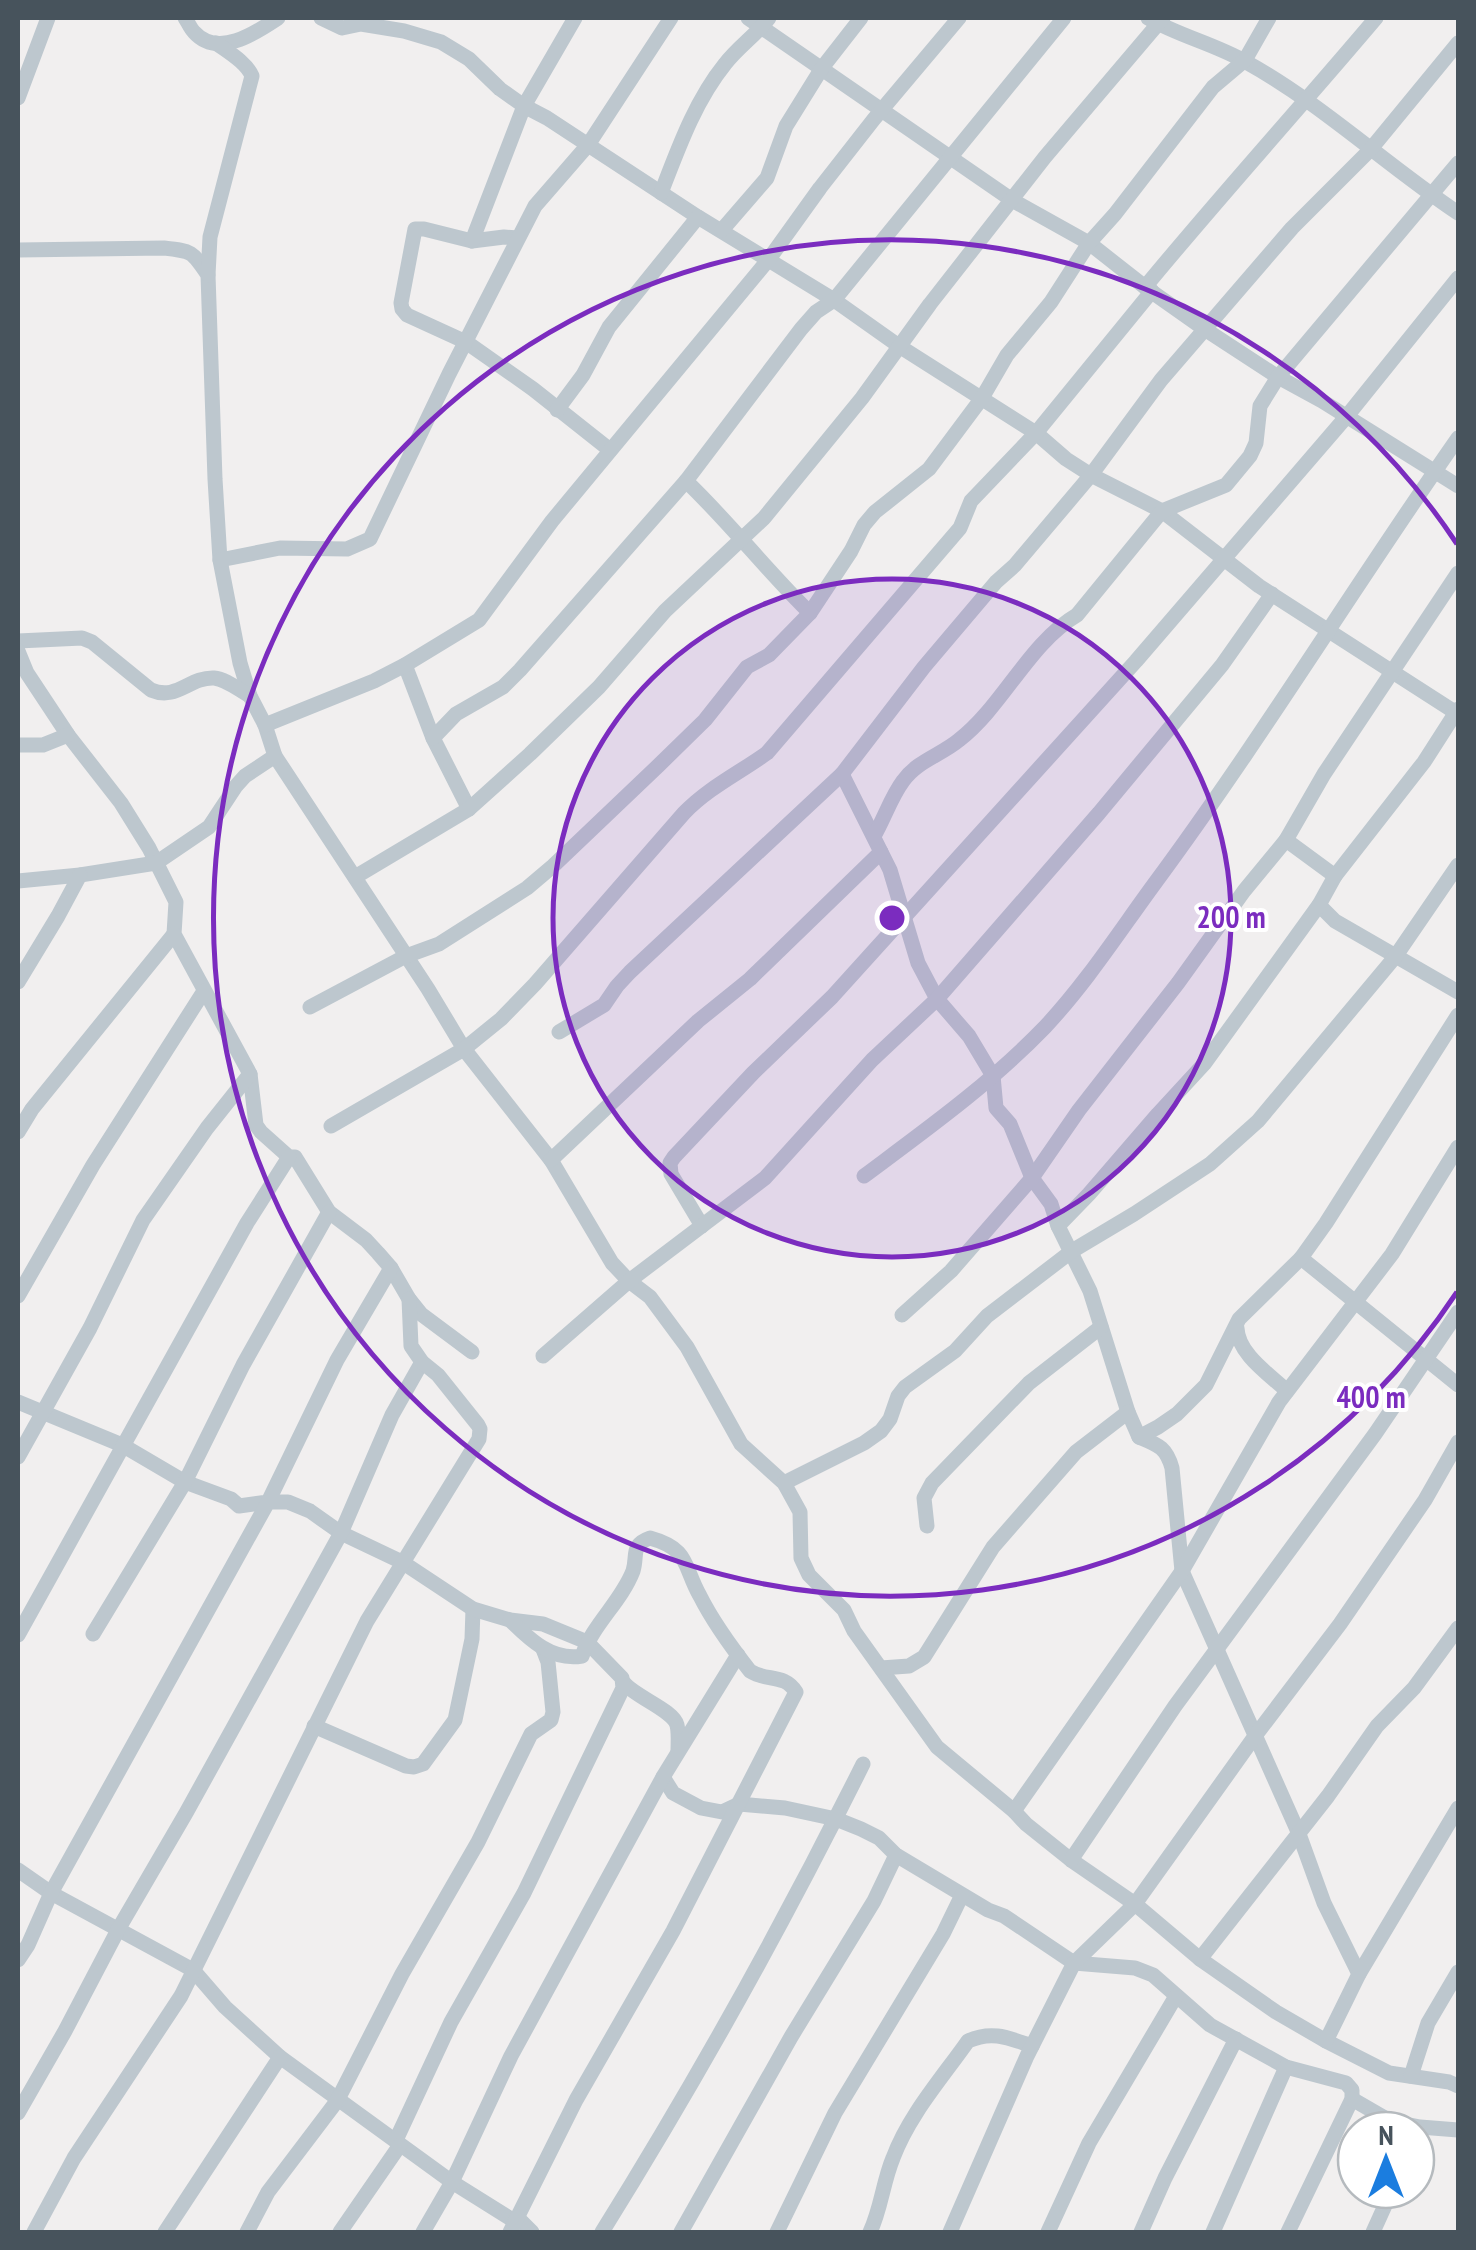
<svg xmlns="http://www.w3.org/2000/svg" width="1476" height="2250" viewBox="0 0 1476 2250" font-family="'PT Sans Narrow',sans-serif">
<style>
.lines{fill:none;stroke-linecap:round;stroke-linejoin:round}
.minor{stroke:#bdc7ce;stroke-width:15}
.ring{fill:none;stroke:#7b2cbf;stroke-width:5}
.centre{fill:#7b2cbf;stroke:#fff;stroke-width:5}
.ring-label{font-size:30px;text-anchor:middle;font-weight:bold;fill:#7b2cbf;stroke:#fff;stroke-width:8;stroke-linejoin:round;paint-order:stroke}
</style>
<rect width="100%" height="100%" fill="#f1efef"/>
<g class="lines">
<g class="minor">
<path d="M185,18c3,4 5,10 9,14 24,27 63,0 84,-14"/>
<path d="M321,18l21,10 19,-4 43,7 37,11 28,17 31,30 24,17 23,12 151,99 136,83 65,46 137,87 30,26 25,16 71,36 97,75 199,128"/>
<path d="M748,18l264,182 77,43 56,44 61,43 72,47 44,24 136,85"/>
<path d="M1148,18c31,18 67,26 98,44 76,42 140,103 212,151"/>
<path d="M18,98l30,-80"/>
<path d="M661,193c17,-44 34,-92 64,-129 13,-17 31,-29 44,-46"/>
<path d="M722,230l45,-52 19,-52 36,-58 39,-50"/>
<path d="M518,238l-14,-1 -32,4 -48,-12h-9l-14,74 1,6 5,6 59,27 67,47 77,61"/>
<path d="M472,241l52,-135 51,-88"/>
<path d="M18,250l146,-2c28,3 28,3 44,27l7,204 5,81 20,103 10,33 15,29 10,31 153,233 36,60 87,111 61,103 17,18 21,16 37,50 54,97 43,39 16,29 1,46 8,17 35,35 10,21 83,116 77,64 12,13 45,36 64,44 65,55 76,53 50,29 63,32 60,9 9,4"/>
<path d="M208,275l2,-38 42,-161c-6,-14 -24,-24 -36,-33"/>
<path d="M1145,287c75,-91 155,-179 231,-269"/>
<path d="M557,410l26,-35 26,-48 89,-110"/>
<path d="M686,481c44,42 81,90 124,132"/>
<path d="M220,560l60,-12 67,1 23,-10 79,-165 86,-168 53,-61 83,-127"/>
<path d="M18,641l64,-3 10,4 59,48c26,11 38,-13 63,-12 12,1 25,12 36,18"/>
<path d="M18,651l9,22 41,62 53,68 28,45 27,54 -2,32 76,140 6,51 5,7 28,25h6l34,55 37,28 12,13 13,15 18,31 12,15 51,38"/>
<path d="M405,665l28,73 36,71"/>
<path d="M265,725l109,-44 31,-16 74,-45 73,-99 217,-262 51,-71 54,-69 85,-101"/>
<path d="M433,738l23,-24 47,-27 17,-17 166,-189 115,-152 15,-17 18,-12 230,-282"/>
<path d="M18,745h25l25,-10"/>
<path d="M842,774l48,96 28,93 19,36 32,37 24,40 3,32 14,16 22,54 19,26 7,22 32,65 38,121 11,25c19,8 27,10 33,31l10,103 117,263 25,69 35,71"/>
<path d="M874,836c10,-17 17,-39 29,-55 14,-20 38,-26 56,-41 44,-34 70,-97 118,-125l85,-104 64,-26 24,-29 6,-13 4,-37 18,-29 180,-214"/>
<path d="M1286,840l49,36"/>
<path d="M355,877l114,-68 61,-55 69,-67 66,-76 99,-93 98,-120 68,-94 115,-147 118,-139"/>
<path d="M18,881l62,-6 76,-12 53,-36 27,-41 9,-10 30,-20"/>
<path d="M1319,905l16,16 123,71"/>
<path d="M18,982l40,-66 22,-41"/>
<path d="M310,1007l96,-51 33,-12 88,-56 26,-22 107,-102 45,-44 42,-53 22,-12 41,-42 41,-62 13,-26 11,-13 54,-43 53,-71 25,-43 44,-53 38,-59 26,-29 98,-127 32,-27 24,-42"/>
<path d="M559,1032l45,-27 13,-19 13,-14 212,-198 82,-107 72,-85 19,-17 76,-90 70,-95 131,-152 78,-78 88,-107"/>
<path d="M331,1126l133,-77 37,-30 34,-35 149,-171c24,-25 55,-40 83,-60l193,-225 11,-27 65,-68 116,-142"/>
<path d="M18,1132l14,-23 142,-175"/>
<path d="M551,1160l147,-139 52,-42 131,-127"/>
<path d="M864,1176c63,-47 126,-92 181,-149 42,-45 74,-95 110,-144 107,-145 200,-298 303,-445"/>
<path d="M702,1226l-31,-52 -1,-11 4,-6 79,-84 79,-76 304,-336 211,-245 111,-138"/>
<path d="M1058,1226l31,-32 69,-80 46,-50 115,-159 16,-29 89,-114 34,-53"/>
<path d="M1301,1258l157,127"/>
<path d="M18,1296l75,-131 111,-174"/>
<path d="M902,1315l49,-44 81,-93 47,-68 99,-127 66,-92 42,-51 38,-66 134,-201"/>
<path d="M1237,1328c1,26 32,46 50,63"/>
<path d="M543,1356l86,-75 136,-103 107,-118 65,-61 162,-186 123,-148 50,-71"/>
<path d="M18,1402l104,43 63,37 46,17 8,7 29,-4 69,-142 54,-92"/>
<path d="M1139,1437l19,-10 19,-13 29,-29 33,-66 62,-61 25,-35 132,-208"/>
<path d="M18,1457l72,-129 53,-108 64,-92 43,-54"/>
<path d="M784,1483l80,-40 17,-12 9,-12 8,-23 7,-9 50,-36 32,-35 85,-65 62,-37 76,-50 48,-43 137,-164 63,-92"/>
<path d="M927,1526l-3,-28 8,-15 97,-100 72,-56"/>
<path d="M93,1634l92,-152 58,-117 86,-153"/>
<path d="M18,1635l229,-412 42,-66"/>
<path d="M881,1668l28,-2 15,-9 69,-110 83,-95 52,-40"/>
<path d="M624,1683c13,15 49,27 53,42 2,8 1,18 1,26"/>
<path d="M314,1726l92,40 8,1 9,-3 32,-44 17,-81 1,-30"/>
<path d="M663,1777l10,16 28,15 21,4 17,-8 46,4 51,11 25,10 18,9 17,17 92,55 16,6 70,47 61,5 18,7 57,50 76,42 60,16 6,7v9l-64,133"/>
<path d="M1014,1811l168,-240 97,-169 113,-148 66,-107"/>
<path d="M1071,1860l104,-154 200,-272 83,-122"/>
<path d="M18,1870l33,23 142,77 32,37 55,50 172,125 59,37 7,-1 14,14"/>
<path d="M1200,1959l128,-163 49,-70 37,-38 44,-60"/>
<path d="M18,1960l10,-15 23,-52 217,-391h20l22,9 31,22 61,29 71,47 37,11 33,4 44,18 35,36 1,10 -99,205 -73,129 -55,118"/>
<path d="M1326,2041l33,-67 99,-166"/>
<path d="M1411,2076l17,-53 30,-51"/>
<path d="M1352,2099l38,22 30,6 38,3"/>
<path d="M18,2113l47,-82 54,-103 67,-115 155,-280 51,-118 30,-53"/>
<path d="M34,2232l40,-74 107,-162 186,-375 112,-182 1,-10 -2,-4 -40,-50 -16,-13 -11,-16 -2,-47"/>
<path d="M165,2232l115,-175"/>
<path d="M247,2232l21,-40 69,-91 65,-127 76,-132 53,-108 20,-14 2,-8 -5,-50 -5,-13"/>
<path d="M340,2232l60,-87"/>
<path d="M423,2232l29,-50 59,-126 152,-279 75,-122"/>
<path d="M510,2232l66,-132 97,-169 123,-239c-12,-19 -29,-10 -46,-21 -18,-23 -37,-49 -50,-75 -17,-30 -10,-47 -50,-58 -20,7 -12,17 -17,33 -12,31 -40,53 -51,85 -30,5 -52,-16 -72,-36"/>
<path d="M602,2232c94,-151 181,-307 261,-468"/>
<path d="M681,2232l110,-195 83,-136 22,-46"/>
<path d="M777,2232l58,-119 108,-179 19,-39"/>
<path d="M870,2232c11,-23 13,-50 23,-74 16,-43 49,-80 75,-117 24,-11 41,-3 64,5"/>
<path d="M950,2232l77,-176 47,-93 61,-59 120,-168 85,-112 85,-124 33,-58"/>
<path d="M1048,2232l41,-89 87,-147"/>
<path d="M1141,2232l24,-54 71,-139"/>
<path d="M1213,2232l73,-165"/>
<path d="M1373,2232l19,-42"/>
</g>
</g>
<circle cx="892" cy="918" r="339" fill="#7b2cbf" fill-opacity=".12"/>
<g class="ring">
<circle cx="892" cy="918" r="339"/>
<path d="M1457 1292A678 678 0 1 1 1457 544"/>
</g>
<circle cx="892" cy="918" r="15" class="centre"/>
<g class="ring-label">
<text x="1231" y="928">200 m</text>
<text x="1371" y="1408">400 m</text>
</g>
<rect width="1476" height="2250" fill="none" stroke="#47535c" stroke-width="40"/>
<g transform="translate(1386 2160)"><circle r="48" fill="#ffffff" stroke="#b5babe" stroke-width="2.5"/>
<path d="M0-8L18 38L0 25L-18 38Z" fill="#1b7ddf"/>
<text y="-15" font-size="28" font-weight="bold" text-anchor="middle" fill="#47535c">N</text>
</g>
</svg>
